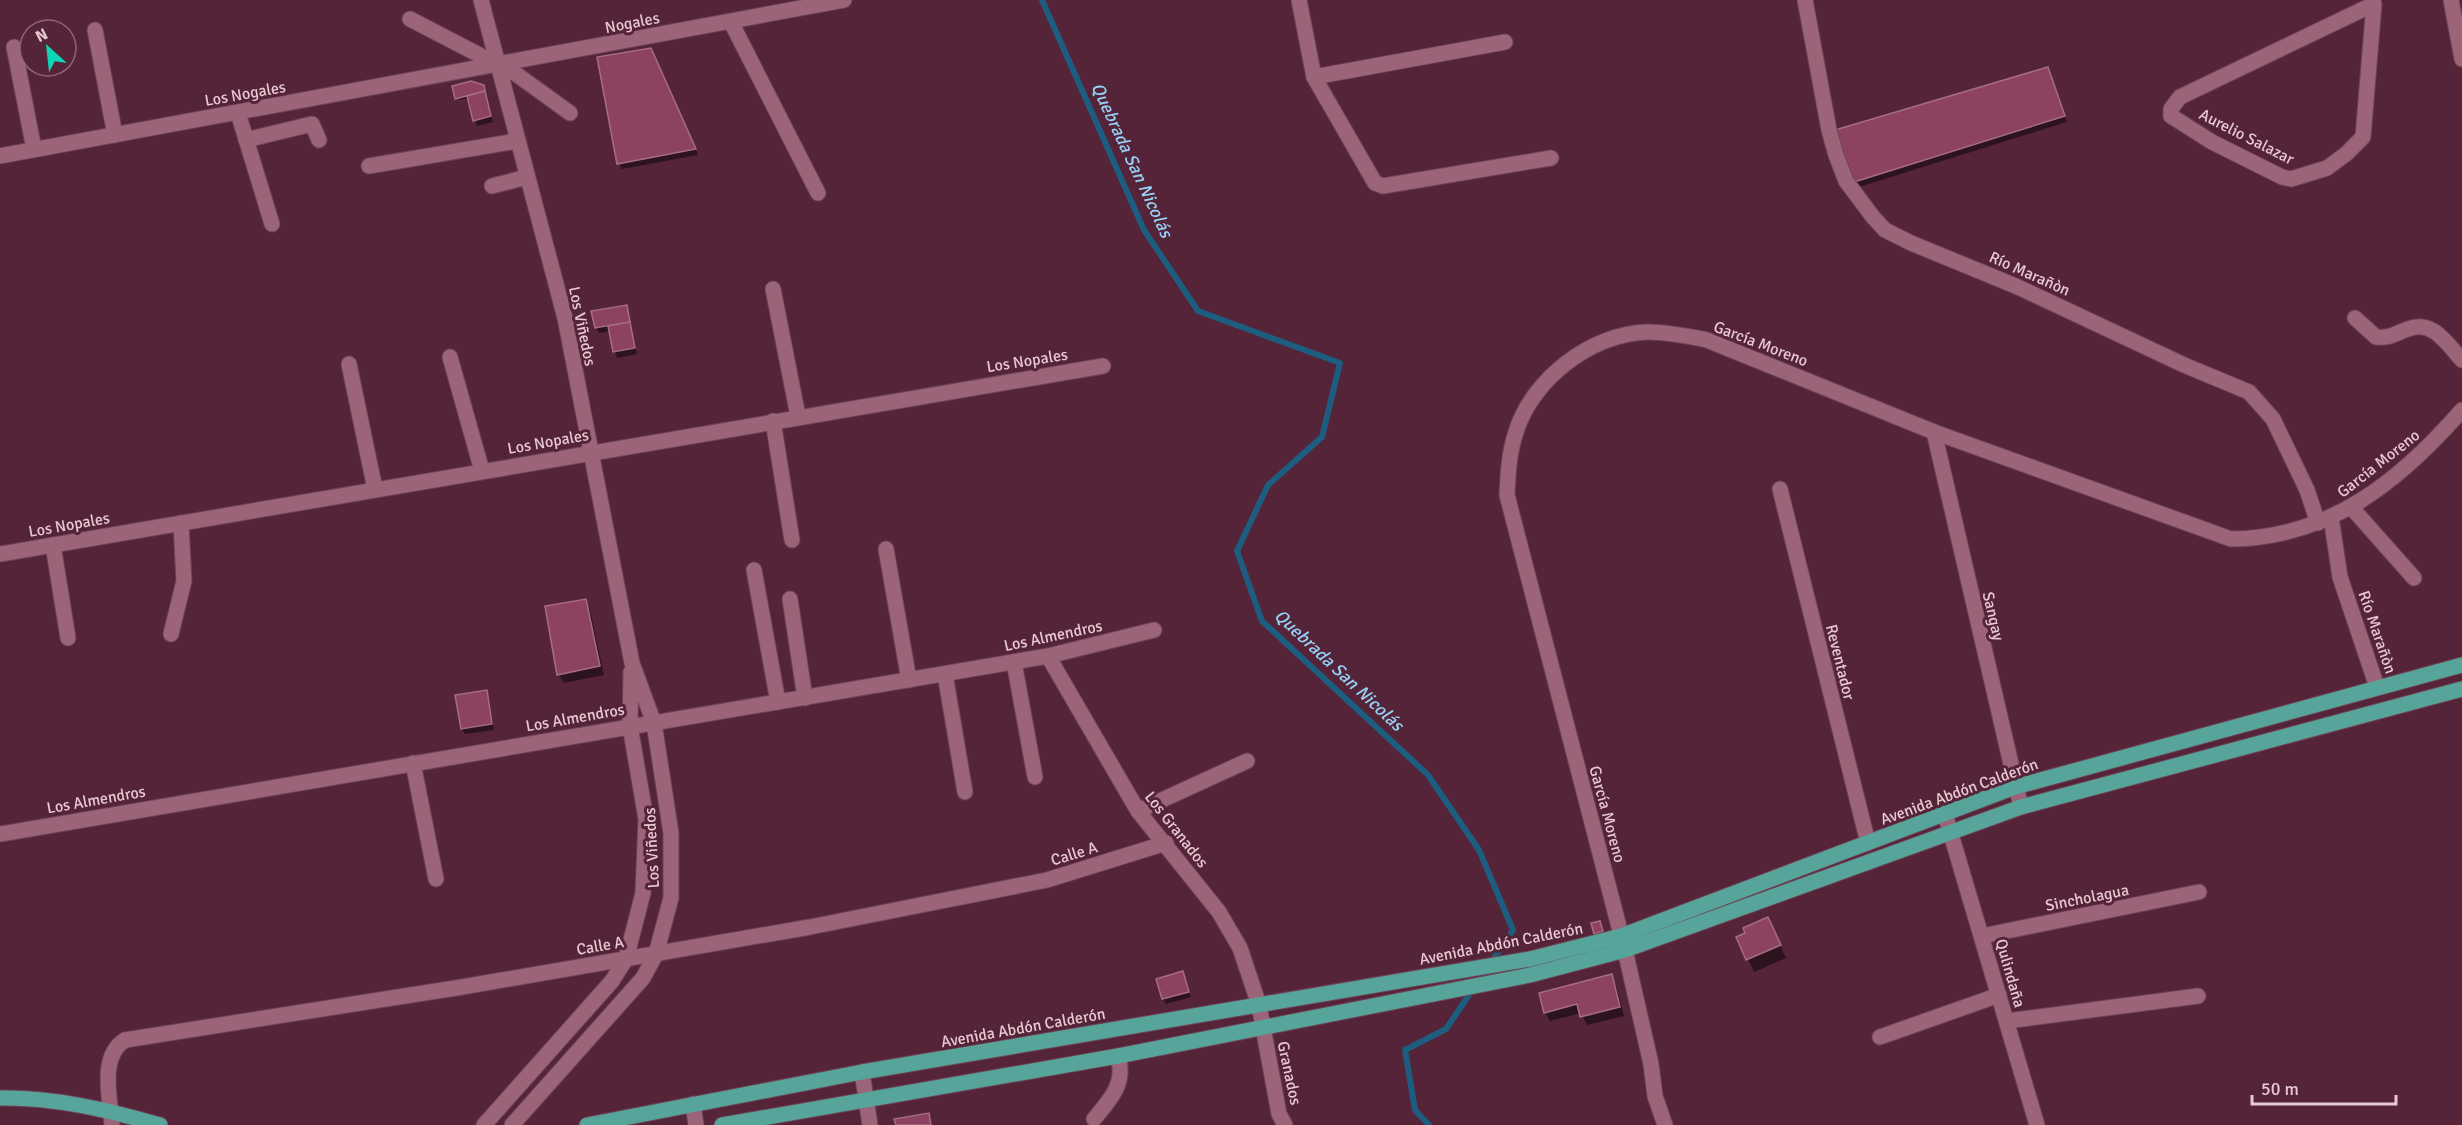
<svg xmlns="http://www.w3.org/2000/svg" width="2462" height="1125" viewBox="0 0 2462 1125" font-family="Signika,sans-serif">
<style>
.shadow{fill:#0007}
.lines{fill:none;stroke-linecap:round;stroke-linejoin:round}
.stream{stroke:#1c5d80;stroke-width:6}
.building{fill:#8c4260;stroke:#a66d82;stroke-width:1.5}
.minor-casing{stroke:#6d4355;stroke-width:17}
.major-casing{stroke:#6d4355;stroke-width:17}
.minor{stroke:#9c6478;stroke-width:15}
.major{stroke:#57a49a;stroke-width:15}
.labels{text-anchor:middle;stroke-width:6;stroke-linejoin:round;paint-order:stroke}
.street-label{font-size:16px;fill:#e8c8d2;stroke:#552438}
.water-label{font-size:18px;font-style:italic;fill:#95d2f8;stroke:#552438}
</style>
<rect width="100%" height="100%" fill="#552438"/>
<g class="shadow">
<path d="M653,55l45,100 -76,14 -3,-6z"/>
<path d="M2048,68l19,54 -211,66 -3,-6z"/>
<path d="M484,89l9,33 -16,4 -8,-28 -11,2 -1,-2z"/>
<path d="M626,306l11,48 -20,4 -7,-27 -11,2 -3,-6z"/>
<path d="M585,601l5,9 14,65 -40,8 -6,-9z"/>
<path d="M486,692l8,38 -29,4 -3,-5z"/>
<path d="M1768,919l18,39 -32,14 -16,-34z"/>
<path d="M1183,973l8,24 -25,7 -3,-5z"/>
<path d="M1611,976l5,9 8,31 -37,9 -6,-12 -31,8 -5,-9z"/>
</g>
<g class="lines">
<path class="stream" d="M1042,0l102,230 54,81 142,52 -18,74 -54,48 -31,66 25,70 166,154 51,75 34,80 -67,99 -41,21 10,60 14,15"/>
</g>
<g class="building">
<path d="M651,48l45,101 -79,15 -20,-107z"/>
<path d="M2048,67l17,49 -214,67 -16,-53z"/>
<path d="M471,81l13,4 1,6 -30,8 -3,-13z"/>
<path d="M485,91l6,25 -18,5 -6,-25z"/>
<path d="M627,305l3,17 -35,6 -4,-17z"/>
<path d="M630,322l5,26 -22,4 -5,-26z"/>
<path d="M586,599l14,67 -43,9 -12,-69z"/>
<path d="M487,690l5,34 -31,5 -6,-34z"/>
<path d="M1768,917l13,28 -35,15 -10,-23 9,-4 -2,-5z"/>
<path d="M1600,921l3,10 -9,3 -3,-11z"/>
<path d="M1183,971l6,21 -27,7 -6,-20z"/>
<path d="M1612,974l8,33 -40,10 -3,-13 -33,9 -5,-20z"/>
<path d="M929,1113l2,12h-35l-2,-6z"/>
</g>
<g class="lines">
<defs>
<g id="minor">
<path d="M481,0l84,318 67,345 22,60 17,110v65l-15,56 -13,24 -131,147"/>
<path d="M1299,0l15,77 61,106 8,3 168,-28"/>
<path d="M1805,0l24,130 7,25 10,26 27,36 12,13 26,13 107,44 166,78 65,27 24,27 34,71 11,33"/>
<path d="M2451,0l11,59"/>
<path d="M2374,4l-11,133 -17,17 -19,14 -36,11 -9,-2 -70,-35 -41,-26v-7l9,-12z"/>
<path d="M410,19l106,55 54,39"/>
<path d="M731,22l87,171"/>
<path d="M95,30l20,105"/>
<path d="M14,47l20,102"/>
<path d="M1314,77l191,-35"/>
<path d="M238,113l34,111"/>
<path d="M246,140l66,-16 7,16"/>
<path d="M0,156l844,-156"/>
<path d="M369,166l148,-25"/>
<path d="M492,186l35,-9"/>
<path d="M773,289l25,127"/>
<path d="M2355,318l21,19c17,1 17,-3 32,-8 25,-10 39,15 54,31"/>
<path d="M450,357l32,114"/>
<path d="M349,364l26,125"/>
<path d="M773,421l19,119"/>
<path d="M1934,432l87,375"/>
<path d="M1780,489l88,354"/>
<path d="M2352,508l62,70"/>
<path d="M2331,517l9,60 37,110"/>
<path d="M53,545l15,93"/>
<path d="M886,549l23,131"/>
<path d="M0,554l1103,-188"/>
<path d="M754,570l24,132"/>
<path d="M790,599l15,99"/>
<path d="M171,634l13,-53 -3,-58"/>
<path d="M1048,656l90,155 81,101 21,36 19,57 20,109 6,11"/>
<path d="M1014,662l21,115"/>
<path d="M945,674l20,118"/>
<path d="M413,763l23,116"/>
<path d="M1138,811l109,-50"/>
<path d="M1945,814l92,311"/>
<path d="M0,834l1048,-178 106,-26"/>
<path d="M1982,936l217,-44"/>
<path d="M2007,1021l191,-25"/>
<path d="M1880,1037l119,-42"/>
<path d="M862,1072l8,53"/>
<path d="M693,1104l3,21"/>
<path d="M1094,1119c17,-20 32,-36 24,-63"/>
<path d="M112,1125c-2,-27 -13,-69 13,-85l337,-53 348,-60 237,-47 119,-37"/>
<path d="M484,1125l128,-144 14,-22 17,-66 3,-74 -16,-93 1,-54"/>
<path d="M1665,1125l-10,-29 -4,-32 -26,-114 -118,-455c1,-21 2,-43 9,-63 16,-53 76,-99 132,-100 20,0 39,4 59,8l227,92 297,107c99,-1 169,-58 231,-129"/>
</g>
<g id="major">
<path d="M0,1098c54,-1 108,12 160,27"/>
<path d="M587,1125l275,-53 668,-113 91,-23 394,-149 447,-122"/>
<path d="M722,1125l396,-69 412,-81 95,-25 396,-143 441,-118"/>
</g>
</defs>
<use href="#minor" class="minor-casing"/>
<use href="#major" class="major-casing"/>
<use href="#minor" class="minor"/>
<use href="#major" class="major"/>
</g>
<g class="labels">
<g class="street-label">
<text transform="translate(632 22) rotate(-11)" y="6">Nogales</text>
<text transform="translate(245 93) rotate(-10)" y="6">Los Nogales</text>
<text transform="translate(2247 136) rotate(27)" y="6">Aurelio Salazar</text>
<text transform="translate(2030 273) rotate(24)" y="6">Río Marañòn</text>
<text transform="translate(583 326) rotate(78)" y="6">Los Viñedos</text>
<text transform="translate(1761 343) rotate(21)" y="6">García Moreno</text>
<text transform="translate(1027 360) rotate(-9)" y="6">Los Nopales</text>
<text transform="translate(548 441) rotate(-10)" y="6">Los Nopales</text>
<text transform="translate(2378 463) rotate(-38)" y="6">García Moreno</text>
<text transform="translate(69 524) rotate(-10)" y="6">Los Nopales</text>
<text transform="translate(1994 616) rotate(77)" y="6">Sangay</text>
<text transform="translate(2378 632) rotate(71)" y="6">Río Marañòn</text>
<text transform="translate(1053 635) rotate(-12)" y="6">Los Almendros</text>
<text transform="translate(1841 662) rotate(76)" y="6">Reventador</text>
<text transform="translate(575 717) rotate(-10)" y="6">Los Almendros</text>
<text transform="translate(1959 791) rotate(-20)" y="6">Avenida Abdón Calderón</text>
<text transform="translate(96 799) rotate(-10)" y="6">Los Almendros</text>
<text transform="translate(1608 814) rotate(75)" y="6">García Moreno</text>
<text transform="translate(1177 829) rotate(52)" y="6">Los Granados</text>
<text transform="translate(651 848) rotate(-93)" y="6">Los Viñedos</text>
<text transform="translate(1074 853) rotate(-17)" y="6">Calle A</text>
<text transform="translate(2087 897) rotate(-11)" y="6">Sincholagua</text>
<text transform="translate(1501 943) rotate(-11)" y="6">Avenida Abdón Calderón</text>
<text transform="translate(600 945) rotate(-10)" y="6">Calle A</text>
<text transform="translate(2011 973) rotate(74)" y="6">Qulindaña</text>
<text transform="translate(1023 1027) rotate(-10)" y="6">Avenida Abdón Calderón</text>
<text transform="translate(1290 1073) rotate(78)" y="6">Granados</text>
</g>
<g class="water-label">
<text transform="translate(1132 160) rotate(65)" y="6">Quebrada San Nicolás</text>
<text transform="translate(1339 670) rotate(43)" y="6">Quebrada San Nicolás</text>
</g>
</g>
<g transform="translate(48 48) rotate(333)"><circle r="28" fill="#552438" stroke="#906676" stroke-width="1.5"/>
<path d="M0-4.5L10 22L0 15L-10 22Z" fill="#0dd5b5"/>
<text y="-9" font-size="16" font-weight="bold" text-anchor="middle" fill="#e8c8d2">N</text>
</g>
<path d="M2252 1095v9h144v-9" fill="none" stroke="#e8c8d2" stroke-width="3"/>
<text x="2261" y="1095" font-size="18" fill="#e8c8d2" stroke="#552438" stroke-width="4.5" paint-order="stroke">50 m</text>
</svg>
